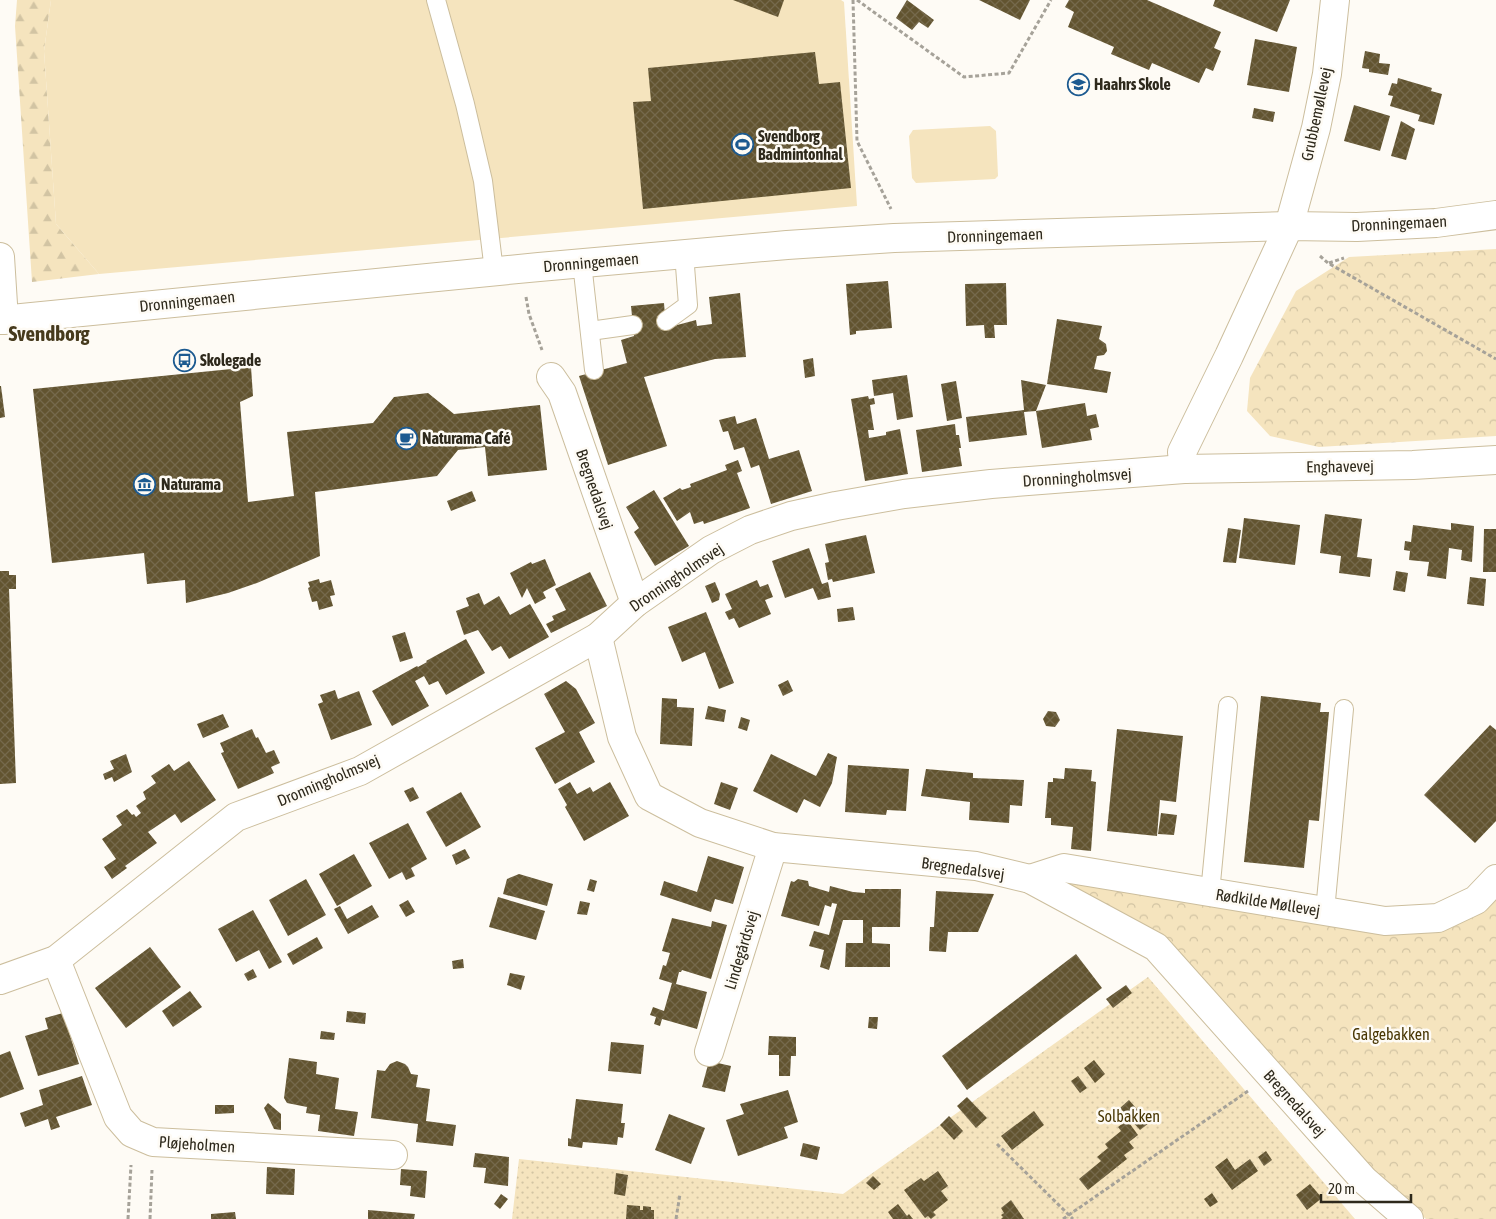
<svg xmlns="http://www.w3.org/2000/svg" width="1496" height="1219" viewBox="0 0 1496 1219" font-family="'Asap Condensed',sans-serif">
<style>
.forest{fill:url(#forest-firs)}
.park{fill:url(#park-crowns)}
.garden{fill:url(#garden-dots)}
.pitch{fill:#f5e4be}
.building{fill:url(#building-cross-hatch)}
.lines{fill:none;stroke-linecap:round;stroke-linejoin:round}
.lane-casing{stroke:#ccbe9d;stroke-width:20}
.street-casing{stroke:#ccbe9d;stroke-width:30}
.secondary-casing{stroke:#ccbe9d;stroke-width:30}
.path{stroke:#a6a299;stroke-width:3;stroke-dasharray:4 2.5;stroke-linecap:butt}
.lane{stroke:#fff;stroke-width:18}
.street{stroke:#fff;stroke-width:28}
.secondary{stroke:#fff;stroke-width:28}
.labels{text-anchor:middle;stroke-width:5;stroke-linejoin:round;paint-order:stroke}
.poi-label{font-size:16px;font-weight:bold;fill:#2e291c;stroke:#fefbf5;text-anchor:start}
.street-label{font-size:16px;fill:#2e291c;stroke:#fefbf5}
.park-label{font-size:16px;fill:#493704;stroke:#fefbf5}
.district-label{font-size:21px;font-weight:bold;fill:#463a1d;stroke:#fefbf5}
</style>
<defs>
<pattern id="forest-firs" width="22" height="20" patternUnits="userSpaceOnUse" patternTransform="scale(1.25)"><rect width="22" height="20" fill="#f5e4be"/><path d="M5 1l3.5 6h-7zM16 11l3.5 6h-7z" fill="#d2c4a3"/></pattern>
<pattern id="park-crowns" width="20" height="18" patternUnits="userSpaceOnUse" patternTransform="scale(1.25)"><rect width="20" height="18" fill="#f5e4be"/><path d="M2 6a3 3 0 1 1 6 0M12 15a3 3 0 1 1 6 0" fill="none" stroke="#d2c4a3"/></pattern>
<pattern id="garden-dots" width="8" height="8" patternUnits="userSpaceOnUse" patternTransform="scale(1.25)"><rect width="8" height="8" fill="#f5e4be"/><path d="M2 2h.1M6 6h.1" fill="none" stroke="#d2c4a3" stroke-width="1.8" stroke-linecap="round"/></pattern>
<pattern id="building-cross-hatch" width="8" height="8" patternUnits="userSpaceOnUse" patternTransform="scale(1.25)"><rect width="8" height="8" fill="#625430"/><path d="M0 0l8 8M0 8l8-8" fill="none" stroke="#75694c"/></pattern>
</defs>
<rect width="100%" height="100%" fill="#fefbf5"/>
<path class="forest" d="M17,0h34l-7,51 12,173 43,50 -67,8 -17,-256z"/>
<g class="park">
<path d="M1496,249v187l-177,11 -49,-11 -23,-25 3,-33 46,-87 53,-34z"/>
<path d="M1075,874l314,56 107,-36v325h-70l-13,-11 -38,-37 -203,-227 -105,-58z"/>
</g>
<path class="garden" d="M1148,977l207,242h-843l7,-60 324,35z"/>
<g class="pitch">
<path d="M51,0h790l3,2 13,204 -758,68 -43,-50 -12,-173z"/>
<path d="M990,126l6,5 2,45 -3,3 -79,4 -4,-5 -3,-42 4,-6z"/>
</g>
<g class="building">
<path d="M733,0h51l-6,17z"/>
<path d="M907,0l27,20 -6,8 -9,-6 -7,8 -16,-12z"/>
<path d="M979,0h51l-10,20z"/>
<path d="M1069,0h78l74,32 -7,16 7,3 -8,20 -7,-3 -7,15 -47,-20 -3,7 -38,-16 3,-7 -46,-20 6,-15 -9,-5z"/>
<path d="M1215,0h75l-13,32 -64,-26z"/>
<path d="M1255,39l42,8 -8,45 -42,-7z"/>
<path d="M1365,51l15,3 -1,9 11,1 -2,11 -19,-3v-3l-7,-1z"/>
<path d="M815,52l4,32 21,-2 11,106 -208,21 -10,-107 18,-1 -3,-33z"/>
<path d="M1398,78l34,10 -1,3 11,3 -8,31 -16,-4 2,-6 -30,-9 3,-10 -5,-1 4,-12 5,1z"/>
<path d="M1354,105l36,11 -10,35 -36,-10z"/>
<path d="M1254,108l21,4 -2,10 -21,-4z"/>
<path d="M1401,121l14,8 -9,31 -15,-4z"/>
<path d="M888,281l4,47 -36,3v3l-6,1 -4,-51z"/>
<path d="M1006,283l1,42h-13l1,13h-10l-1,-13 -18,1 -1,-42z"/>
<path d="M740,293l6,64 -31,2 -71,18 23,69 -59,19 -29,-89 48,-13 -6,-23 13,-4 -3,-30 33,-3 2,25 30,-8 1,6 15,-2 -3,-27z"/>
<path d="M1057,319l45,7 -3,13 7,5 1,7 -3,4 -7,1 -3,13 17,3 -4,21 -60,-9z"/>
<path d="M813,358l2,18 -10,2 -2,-18z"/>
<path d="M251,367l2,29 -13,6 8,100 46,-6 -7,-64 86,-9 21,-26 34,-4 26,21 86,-9 7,65 -59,6 -3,-29 -27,3 -21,26 -122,16 5,64 -63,27 -29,10 -42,10 -1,-23 -38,4 -3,-31 -92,10 -19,-174z"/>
<path d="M907,375l6,42 -16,3 -4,-27 -19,3 -2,-16z"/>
<path d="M1021,380l25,5 -10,26 -12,1 3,23 -58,7 -3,-25 58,-7z"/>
<path d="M956,381l6,37 -15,3 -6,-37z"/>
<path d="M0,386h1l4,31 -5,1z"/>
<path d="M868,396l1,3 5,-1 1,6 -5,1 4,25h-6l1,8 17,-3v-3l14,-3 8,45 -43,7 -14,-82z"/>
<path d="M1085,403l2,13 9,-2 3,13 -9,2 2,11 -50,8 -6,-37z"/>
<path d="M735,416l2,8 19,-6 13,41 30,-9 13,41 -41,13 -12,-39 -8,3 -7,-21 -10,3 -6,-19 -5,1 -4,-12z"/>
<path d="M955,424l1,11h3l2,13h-2l3,18 -40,6 -6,-42z"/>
<path d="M738,460l4,11 -5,2 13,35 -46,16 -1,-3 -9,3 -4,-12 -13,9 -14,-23 17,-10 2,2 9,-3 -1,-3 37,-14 -2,-5z"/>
<path d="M654,490l35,56 -34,20 -21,-34 5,-4 -13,-21z"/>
<path d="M472,491l4,10 -25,10 -4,-10z"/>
<path d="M1325,514l37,5 -5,38 15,2 -2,18 -31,-4 2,-17 -21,-3z"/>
<path d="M1244,518l56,7 -5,40 -56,-7z"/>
<path d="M1451,523l23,3 -2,36 -11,-2 1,-10 -13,-2 -3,31 -19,-3 2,-14 -20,-2 1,-9 -6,-1 1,-9 6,1 2,-17 38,5z"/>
<path d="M1228,528l13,2 -5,33 -13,-1z"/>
<path d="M1484,529h12v43h-13z"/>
<path d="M866,535l9,38 -42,9 -1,-3 -4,1 -3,-17 4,-1 -4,-18z"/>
<path d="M809,548l13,36 6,-2 3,15 -13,3 -5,-12 -28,10 -13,-37z"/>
<path d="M545,559l11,26 -13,7 3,6 -11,6 -8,-16 -5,10 -12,-25 21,-11 1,2z"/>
<path d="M0,571h9v4h7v14h-7l7,194 -16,1z"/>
<path d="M1396,571l12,2 -3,19 -12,-2z"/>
<path d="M590,572l17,34 -56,27 -5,-9 8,-4 -2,-4 14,-6 -11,-21z"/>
<path d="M1470,577l16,2 -2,27 -17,-2z"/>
<path d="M319,579l1,4 11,-3 4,15 -5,1 3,10 -14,4 -2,-9 -5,1 -4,-14 2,-1 -2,-5z"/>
<path d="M757,580l3,7 8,-3 5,13 -8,3 6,14 -32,14 -5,-10 -5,2 -4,-8 7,-3 -7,-15z"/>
<path d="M715,582l5,12 -1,6 -7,3 -7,-17z"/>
<path d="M479,593l5,12 15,-9 11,19 20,-11 19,33 -40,22 -8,-13 -9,5 -14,-21 -14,5 -8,-24 13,-5 -3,-8z"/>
<path d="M853,607l2,13 -17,2 -1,-13z"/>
<path d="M706,612l28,71 -15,6 -14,-37 -23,10 -14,-35z"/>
<path d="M405,632l8,26 -13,4 -8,-26z"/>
<path d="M466,639l19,34 -39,22 -8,-14 -9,4 -5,-9 -9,5 14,25 -37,20 -20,-35 45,-25 1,1 9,-5 -1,-1z"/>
<path d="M788,680l5,11 -10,5 -5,-11z"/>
<path d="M566,681l10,8 19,34 -16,9 16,30 -40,22 -20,-36 30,-16 -21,-38z"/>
<path d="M335,690l3,9 21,-8 13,34 -41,15 -13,-36 5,-2 -3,-7z"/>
<path d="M1261,696l60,7 -1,9h9l-10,109 -10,-1 -5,48 -60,-6z"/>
<path d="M662,698l15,1v8l17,1 -2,38 -32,-2z"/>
<path d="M708,706l18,4 -2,12 -19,-3z"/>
<path d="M1048,711l8,1 4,8 -5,7 -9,-1 -3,-7z"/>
<path d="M223,714l6,13 -26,11 -6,-14z"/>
<path d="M741,717l9,3 -3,11 -9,-3z"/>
<path d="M1490,725l6,5v91l-21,22 -51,-48z"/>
<path d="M252,729l4,9 2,-1 8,16 8,-3 6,13 -9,4 3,6 -36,16 -17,-36 3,-1 -4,-9z"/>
<path d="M1117,729l66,7 -7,66 -16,-2 -3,36 -50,-5z"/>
<path d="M828,753l9,4 -5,26 -12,24 -16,-8 -7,14 -44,-22 18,-37 45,22z"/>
<path d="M126,754l6,18 -18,10 -2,-5 -7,3 -2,-6 11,-5 -4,-8z"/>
<path d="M189,761l27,39 -35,23 -6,-9 -27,18 9,11 -32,23 2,2 -15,11 -8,-12 12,-8 -14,-20 20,-14 -6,-9 11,-7 5,6 2,-1 2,3 5,-4 -5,-7 10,-7 -3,-7 13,-9 -5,-7 18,-12 5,7z"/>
<path d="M848,765l61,4 -3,42 -19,-1 -1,5 -41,-3z"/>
<path d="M1065,768l27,2 -1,11 5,1 -5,69 -20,-2 2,-22 -22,-2v-7h-6l3,-36h5v-4l11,1z"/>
<path d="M926,769l47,4v5l51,2 -2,26 -12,-1 -1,18 -40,-3 1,-18 -49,-6z"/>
<path d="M570,782l7,12 13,-7 3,5 17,-10 19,34 -45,25 -19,-34 2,-2 -9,-16z"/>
<path d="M721,782l17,6 -8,22 -16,-6z"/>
<path d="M413,787l6,11 -9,4 -6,-11z"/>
<path d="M461,792l20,35 -35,20 -20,-35z"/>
<path d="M1161,813l16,2 -3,20 -16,-1z"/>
<path d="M408,823l19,36 -16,9 4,8 -9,4 -4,-8 -13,7 -20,-36z"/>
<path d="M465,849l5,9 -14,7 -4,-10z"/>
<path d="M354,854l18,32 -35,20 -18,-32z"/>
<path d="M708,856l36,11 -11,37 -18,-5 -4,13 -51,-17 4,-14 33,11z"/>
<path d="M519,874l34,10 -6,22 -44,-12 4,-15z"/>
<path d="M306,879l20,36 -38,21 -19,-36z"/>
<path d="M590,879l7,2 -3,11 -7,-2z"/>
<path d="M798,879l10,2 1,5 20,6 1,-6 23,6 12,1v-4h36l-1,38h-28v16l18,1v23h-45l1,-24h17v-23h-20l-14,50 -9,-3 4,-17 -15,-4 5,-15 15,4 8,-31 -5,-1 -1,4 -6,-2 -6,21 -38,-10 10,-35 3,1z"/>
<path d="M936,891l58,3 -16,38h-30l-2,20 -17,-1 1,-24h4z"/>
<path d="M498,897l47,14 -9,29 -47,-13z"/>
<path d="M408,900l7,12 -9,5 -7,-12z"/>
<path d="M580,901l10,2 -3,12 -10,-1z"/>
<path d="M372,905l7,12 -31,17 -14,-25 6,-3 7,13z"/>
<path d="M253,910l29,52 -13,7 -10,-19 -23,12 -18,-33z"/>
<path d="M672,918l39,9 1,-6 15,4 -16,54 -29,-9 -1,2h-2l-3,12 31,8 -10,37 -35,-10 -2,7 -6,-2 2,-7 -6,-2 3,-8 11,4 8,-28 -13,-4 4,-14 3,1 4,-13 -8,-2z"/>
<path d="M317,937l6,11 -30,17 -6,-11z"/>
<path d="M150,947l31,40 -55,41 -31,-40z"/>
<path d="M1076,954l26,34 -135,102 -25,-34z"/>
<path d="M463,959l1,9 -11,1 -1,-8z"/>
<path d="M253,969l4,8 -9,4 -4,-7z"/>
<path d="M510,973l15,3 -4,14 -14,-5z"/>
<path d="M1126,985l6,8 -19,15 -7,-9z"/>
<path d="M190,991l12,16 -29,20 -11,-16z"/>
<path d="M347,1011l19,2 -1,11 -19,-2z"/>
<path d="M63,1013l16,51 -41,12 -13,-40 23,-7 -3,-11z"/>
<path d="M869,1017h9l-1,12 -9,-1z"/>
<path d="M321,1031l14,2 -1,7 -14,-1z"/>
<path d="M769,1036l27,1v19h-5l-1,20h-11v-21h-11z"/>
<path d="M611,1042l33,3 -3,29 -33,-3z"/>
<path d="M10,1051l14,38 -24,9v-43z"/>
<path d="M289,1058l28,4 -1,12 23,4 -4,31 23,3 -4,24 -36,-5 2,-16 -14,-2 1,-6 -20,-4 -3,-5z"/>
<path d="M1094,1060l11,14 -10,9 -11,-15z"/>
<path d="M397,1061l8,3 3,3 3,7 7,1 -2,12 14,2 -4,32 30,4 -3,21 -37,-4 2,-18 -47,-6 6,-48 8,1 5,-7z"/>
<path d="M709,1061l22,5 -6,26 -23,-5z"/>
<path d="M82,1076l10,29 -36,12 4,10 -9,3 -3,-11 -23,8 -5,-14 23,-8 -4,-15z"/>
<path d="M1078,1076l9,12 -7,5 -9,-12z"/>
<path d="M788,1090l10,32 -14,5 4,11 -50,18 -12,-36 18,-6 -4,-10z"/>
<path d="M967,1097l20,21 -11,10 -19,-22z"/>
<path d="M576,1099l47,5 -2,19h4l-2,15 -5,-1 -1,8 -34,-3 -1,6 -14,-2v-8l3,1z"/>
<path d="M1129,1100l20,23 -9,7 -20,-22z"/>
<path d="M268,1103l13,11v16l-7,-1 -10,-21z"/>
<path d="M215,1105h19v8l-19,1z"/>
<path d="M1034,1111l10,14 -32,25 -11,-14z"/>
<path d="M669,1114l36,14 -14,36 -36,-14z"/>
<path d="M949,1116l14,15 -9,9 -14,-15z"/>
<path d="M1127,1120l11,15 -9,7 5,6 -10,7 3,4 -39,31 -9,-11 22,-18 -4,-4 11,-9 -3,-4 16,-13 -3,-4z"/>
<path d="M803,1143l17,4 -3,13 -17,-4z"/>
<path d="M1266,1151l6,9 -8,6 -6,-9z"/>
<path d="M475,1153l34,4 -1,29 -24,-3 2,-15 -13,-1z"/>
<path d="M1227,1158l8,12 15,-11 8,12 -26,19 -17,-23z"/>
<path d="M267,1167l28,2 -1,26 -28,-1z"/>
<path d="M401,1169l26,2 -2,27 -15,-2 1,-10 -11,-1z"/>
<path d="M938,1171l10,15 -7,5 7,9 -15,12 3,3 -5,4 -3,-3 -3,2 -21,-28 17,-12 3,3z"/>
<path d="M616,1173l12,2 -3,21 -11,-2z"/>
<path d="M873,1176l8,8 -7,6 -8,-7z"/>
<path d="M1310,1184l12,14 -15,12 -11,-15z"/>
<path d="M1212,1193l6,9 -8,5 -6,-8z"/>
<path d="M501,1194l7,5 -8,10 -6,-5z"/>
<path d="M1011,1200l13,19h-23l2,-2 -2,-2 3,-2 -3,-5z"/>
<path d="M898,1204l9,12 2,-2 4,5h-20l-5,-7z"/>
<path d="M627,1205l13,1v4h3v-4l8,1v3h3v9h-28z"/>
<path d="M368,1210l47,4 -1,5h-46z"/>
<path d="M235,1212l1,7h-25v-5z"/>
</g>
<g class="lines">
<defs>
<g id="lane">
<path d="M436,0l29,104 18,77 11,90"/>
<path d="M582,263l12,107"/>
<path d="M666,321l22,-16 -4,-52"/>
<path d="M590,331l43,-6"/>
<path d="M1210,893l18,-187"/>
<path d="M1325,911l19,-202"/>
</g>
<g id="street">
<path d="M0,257l4,63"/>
<path d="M551,377l11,16 73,210"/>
<path d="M1184,469l-2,-17 47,-96 60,-130 27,-98 11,-54 8,-74"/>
<path d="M598,637l24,100 27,59 51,27 73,24 203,19 54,13 126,68 208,233 45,39"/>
<path d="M1030,879l34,-11 321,53 53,-3 38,-18 20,-21"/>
<path d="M56,960l62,157 14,16 21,9 240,13"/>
<path d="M0,980l56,-20 180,-143 124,-46 238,-134 37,-34 76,-53 39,-20 41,-14 45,-10 68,-12 87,-10 193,-15 229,-4 83,-5"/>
<path d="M709,1052l64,-205"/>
</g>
<path id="secondary" d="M0,320l539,-53 248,-22 107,-7 395,-12 68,1 79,-4 60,-8"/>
</defs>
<use href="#lane" class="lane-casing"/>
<use href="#street" class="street-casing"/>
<use href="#secondary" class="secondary-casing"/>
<g class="path">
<path d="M853,0l4,141 34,68"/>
<path d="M857,0l107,77 45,-4 42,-73"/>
<path d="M1320,256l8,7 168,96"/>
<path d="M1329,263l15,-5"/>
<path d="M526,297l3,17 13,36"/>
<path d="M997,1144l76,75"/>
<path d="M128,1219l3,-54"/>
<path d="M150,1219l2,-49"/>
<path d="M676,1219l4,-25"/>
<path d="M1063,1219l185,-128"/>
</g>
<use href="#lane" class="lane"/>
<use href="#street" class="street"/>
<use href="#secondary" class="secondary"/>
</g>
<defs>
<symbol id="school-ring" viewBox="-11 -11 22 22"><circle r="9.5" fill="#fefbf5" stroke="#1c5a90" stroke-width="1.5"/><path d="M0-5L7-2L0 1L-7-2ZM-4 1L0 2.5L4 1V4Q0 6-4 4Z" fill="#1c5a90"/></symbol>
<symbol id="stadium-ring" viewBox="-11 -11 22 22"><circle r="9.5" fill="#fefbf5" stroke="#1c5a90" stroke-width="1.5"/><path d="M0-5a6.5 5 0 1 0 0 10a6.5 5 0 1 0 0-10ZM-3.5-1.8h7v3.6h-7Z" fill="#1c5a90"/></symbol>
<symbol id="bus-ring" viewBox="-11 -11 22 22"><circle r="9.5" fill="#fefbf5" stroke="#1c5a90" stroke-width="1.5"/><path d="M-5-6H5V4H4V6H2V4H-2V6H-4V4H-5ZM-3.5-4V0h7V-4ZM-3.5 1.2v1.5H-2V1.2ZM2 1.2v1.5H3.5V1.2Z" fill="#1c5a90"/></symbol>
<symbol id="cafe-ring" viewBox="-11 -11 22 22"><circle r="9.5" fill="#fefbf5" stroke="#1c5a90" stroke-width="1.5"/><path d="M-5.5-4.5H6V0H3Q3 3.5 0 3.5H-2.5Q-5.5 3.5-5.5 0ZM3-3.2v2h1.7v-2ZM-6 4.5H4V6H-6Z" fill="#1c5a90"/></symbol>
<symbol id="museum-ring" viewBox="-11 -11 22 22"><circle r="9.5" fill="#fefbf5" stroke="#1c5a90" stroke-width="1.5"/><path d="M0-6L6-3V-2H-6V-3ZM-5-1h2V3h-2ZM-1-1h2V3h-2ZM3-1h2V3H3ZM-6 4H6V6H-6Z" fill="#1c5a90"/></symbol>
</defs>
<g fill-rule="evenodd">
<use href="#school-ring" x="1066" y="72" width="25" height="25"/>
<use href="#stadium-ring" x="730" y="132" width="25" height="25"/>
<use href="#bus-ring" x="172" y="348" width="25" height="25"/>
<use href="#cafe-ring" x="394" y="426" width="25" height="25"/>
<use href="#museum-ring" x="132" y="472" width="25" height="25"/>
</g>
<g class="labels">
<g class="poi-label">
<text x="1094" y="90">Haahrs Skole</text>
<text x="758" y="142">Svendborg<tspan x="758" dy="18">Badmintonhal</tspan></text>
<text x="200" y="366">Skolegade</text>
<text x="422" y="444">Naturama Café</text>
<text x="161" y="490">Naturama</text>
</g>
<g class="street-label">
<text transform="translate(1316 114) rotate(-78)" y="6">Grubbemøllevej</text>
<text transform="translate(1399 223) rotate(-3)" y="6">Dronningemaen</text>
<text transform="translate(995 235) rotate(-2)" y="6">Dronningemaen</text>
<text transform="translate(591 262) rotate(-5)" y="6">Dronningemaen</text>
<text transform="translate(187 301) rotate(-6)" y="6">Dronningemaen</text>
<text transform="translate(1340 466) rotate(-1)" y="6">Enghavevej</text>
<text transform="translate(1077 477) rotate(-4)" y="6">Dronningholmsvej</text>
<text transform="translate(595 489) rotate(71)" y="6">Bregnedalsvej</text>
<text transform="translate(676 577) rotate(-34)" y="6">Dronningholmsvej</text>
<text transform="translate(328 780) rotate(-23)" y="6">Dronningholmsvej</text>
<text transform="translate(963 868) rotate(8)" y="6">Bregnedalsvej</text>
<text transform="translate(1268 902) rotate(9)" y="6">Rødkilde Møllevej</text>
<text transform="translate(741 950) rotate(-73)" y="6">Lindegårdsvej</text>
<text transform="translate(1295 1103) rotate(48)" y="6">Bregnedalsvej</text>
<text transform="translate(197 1144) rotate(4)" y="6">Pløjeholmen</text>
</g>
<g class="park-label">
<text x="1391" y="1040">Galgebakken</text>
<text x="1129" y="1122">Solbakken</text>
</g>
<g class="district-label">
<text x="49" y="341">Svendborg</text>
</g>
</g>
<path d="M1321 1194v8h90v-8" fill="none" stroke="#2e291c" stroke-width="2.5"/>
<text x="1328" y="1194" font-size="15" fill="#2e291c" stroke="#fefbf5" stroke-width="4" paint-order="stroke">20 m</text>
</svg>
